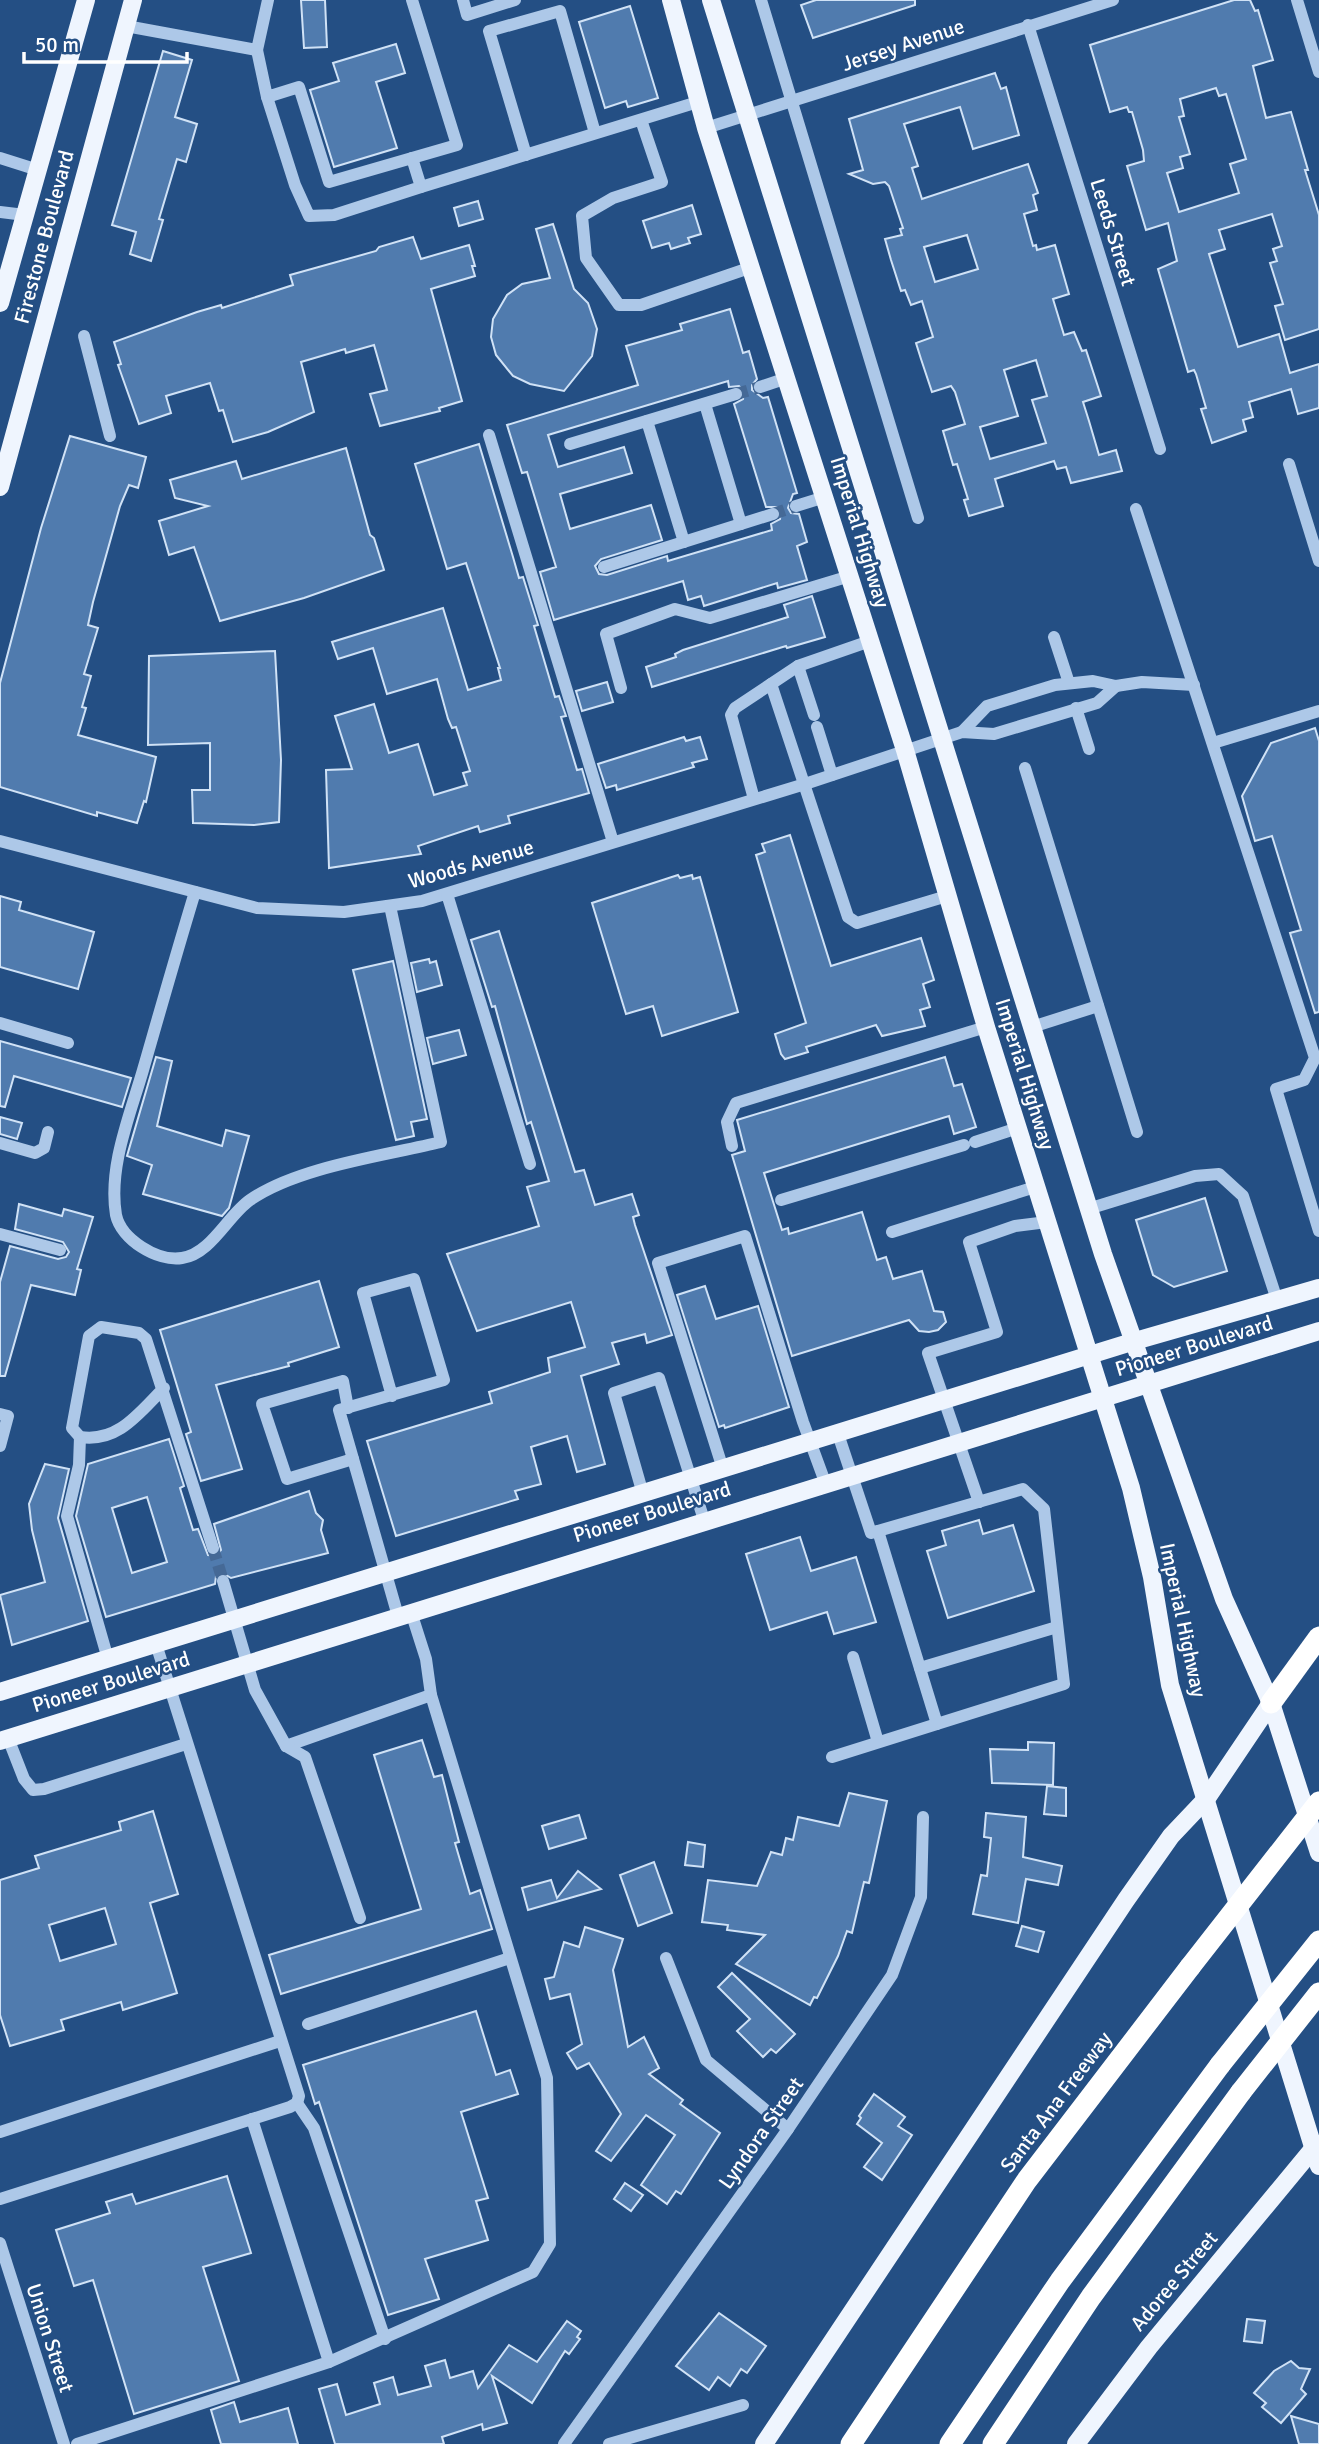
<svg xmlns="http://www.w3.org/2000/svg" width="1319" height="2444" viewBox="0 0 1319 2444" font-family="Signika,sans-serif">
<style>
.building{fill:#507bae;stroke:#d0e2f6;stroke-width:2;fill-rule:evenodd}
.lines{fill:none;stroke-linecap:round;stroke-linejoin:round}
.minor-tunnel{stroke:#456996;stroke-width:12;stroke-dasharray:12 6;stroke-linecap:butt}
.minor{stroke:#adc8e8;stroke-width:12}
.major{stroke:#eff5fe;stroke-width:18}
.highway{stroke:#fff;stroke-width:21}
.highway-bridge{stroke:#fff;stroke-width:21}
.labels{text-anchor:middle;stroke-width:5;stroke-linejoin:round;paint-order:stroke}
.street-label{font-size:21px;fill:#fff;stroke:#244f84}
</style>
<rect width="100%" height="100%" fill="#244f84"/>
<g class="building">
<path d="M301,0h24l2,47 -23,1z"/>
<path d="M816,0h99v5l-102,33 -12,-33z"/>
<path d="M1234,0h16l5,11 3,-1 15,50 -20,6 13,52 25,-6 17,58h-3l14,45v114l-34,11 -10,-34 8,-2 -13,-41 7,-2 -4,-12 9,-3 -10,-32 -53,16 6,19 -16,5 29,93 41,-13 11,39 29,-9v44l-21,6 -7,-25 -42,13 4,15 -10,3 3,11 -34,12 -11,-34 5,-1 -10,-34 -2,-4 -6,2 -30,-103 19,-8 -9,-38 -22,7 -19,-64 17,-5 -1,-11 -11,-38h-3l-2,-5 -17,5 -20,-67zM1216,88l3,8 7,-2 20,65 -16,5 9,29 -60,19 -12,-39 16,-5 -3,-11 10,-3 -11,-37 5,-1 -4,-17z"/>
<path d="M630,6l28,92 -30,9 -2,-6 -21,7 -26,-86z"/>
<path d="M396,44l9,29 -29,9 21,66 -63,19 -24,-77 29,-9 -6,-18z"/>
<path d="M163,51l29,9 -17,57 22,7 -11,38 -9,-3 -18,60 4,1 -12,41 -21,-7 6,-22 -24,-7z"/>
<path d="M995,73l6,16 5,-2 13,48 -46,14 -13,-42 -56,17 14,42 -6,2 10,31 106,-35 10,29 -5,2 4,15 -13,4 9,32 3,-1 1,5 18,-5 14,49 -16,5 11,36 10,-3 8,19 4,-1 15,46 -18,6 6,19 10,34 17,-5 6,21 -51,12 -5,-16 -9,2 -3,-8 -59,18 8,27 -34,10 -5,-16 4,-1 -11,-35 -4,1 -10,-34 22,-7 -10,-32 -4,-6 -19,6 -11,-33 -5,-16 17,-6 -11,-36 -11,4 -6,-15 -4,1 -10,-31 -6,-21 17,-4 -2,-6 3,-1 -14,-42 -4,-4 -12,2 -24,-10 14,-4 -14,-51zM967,235l11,34 -43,13 -11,-35zM1036,360l11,36 -15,4 14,43 -56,16 -10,-32 38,-11 -14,-46z"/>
<path d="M478,201l5,18 -24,7 -5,-18z"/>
<path d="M692,205l9,29 -13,4 2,5 -19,6 -2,-6 -17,5 -9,-27z"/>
<path d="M553,224l21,65 14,14 9,26 -5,27 -28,35 -34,-7 -17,-8 -17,-21 -5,-18 2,-18 14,-24 15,-11 28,-6 -14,-49z"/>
<path d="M413,237l8,22 48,-14 6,21h-3l3,10 -44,13 31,112 -23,7 1,3 -60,15 -10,-32 17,-4 -13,-45 -28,8 -1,-4 -44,13 13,50 -46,20 -35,10 -10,-32 -4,1 -9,-28 -44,13 5,17 -32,11 -21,-59 3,-1 -7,-22 83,-30 24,-7 1,3 71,-23 -3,-10 86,-24 3,-4z"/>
<path d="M730,309l13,44 6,-2 8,28 -5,6v5l11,8 5,-1 29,96 -4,1 -5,14 3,5 8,1 8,28 -10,4 10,34 -29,8 -1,-5 -73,23 -3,-10 -13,4 -5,-19 -129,39 -14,-48 16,-5 -29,-95 -5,1 -15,-48 131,-40 -12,-39 56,-16 -2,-6zM728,381l1,6 10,-1 5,5 -1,8 -9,5 32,103h12l3,5 -1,7 -9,5 1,6 -104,31 -1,-5 -60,19 -8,-1 -4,-8 6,-7 61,-19 -11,-35 -81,24 -10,-35 72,-21 -8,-26 -66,20 -10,-32z"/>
<path d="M70,436l76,21 -8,31 -9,-3 -9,21 -27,96 -5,23 10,3 -14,46 7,2 -9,31 4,1 -8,27 78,22 -10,45 -2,-1 -7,22 -40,-11v4l-97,-29v-104l41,-155z"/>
<path d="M479,444l34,113 6,21 4,-1 15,48 -4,1 21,71 4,-1 7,20 -5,1 16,53 5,-1 7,24 -81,23 2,7 -30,9 -2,-6 -60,20 3,8 -92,14 -3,-98 26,-1 -17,-53 39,-12 15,49 29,-9 16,51 33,-10 -4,-12 7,-2 -14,-44 -4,1 -4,-9 -11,-40 -50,15 -14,-46 -35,11 -6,-17 111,-34 25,82 33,-10 -3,-12h2l-34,-105 -19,6 -32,-105z"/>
<path d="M346,448l24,87 4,3 10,32 -80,28 -84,23 -26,-74 -25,8 -10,-34 49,-15 -33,-8 -5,-18 66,-19 6,18z"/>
<path d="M812,596l13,41 -38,11 -1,-2 -134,41 -6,-20 30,-10 -1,-3 8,-4 105,-33 -4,-12z"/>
<path d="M275,651l6,109 -2,62 -25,3 -61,-2 -1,-33h18v-47l-62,2 1,-89z"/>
<path d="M607,682l6,20 -31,9 -6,-20z"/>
<path d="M1315,728l4,13v271l-4,1 -25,-80 11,-3 -29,-94 -17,5 -13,-45 29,-53z"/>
<path d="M684,737l2,4 14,-4 7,22 -15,4 2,4 -77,23 -1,-5 -10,3 -8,-24z"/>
<path d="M790,835l41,131 90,-28 13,42 -11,4 7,23 -10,3 5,16 -43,10 -6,-11 -70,22 2,5 -23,7 -4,-5 -6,-20 31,-11 -50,-168 9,-3 -3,-8z"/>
<path d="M678,875l2,3 12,-3 1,4 7,-2 38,135 -76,24 -9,-30 -27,8 -34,-111z"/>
<path d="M0,896l21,6 -2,8 75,22 -16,57 -78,-22z"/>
<path d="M499,931l76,241 9,-2 11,35 37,-11 7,21 -6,2 2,8 37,110 -25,8 -2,-9 -33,9 7,21 -38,12 24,88 -28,8 -10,-36 -36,11 10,37 -26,7 3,8 -122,37 -29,-95 125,-38 -3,-11 61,-20 -2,-14 37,-11 -14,-45 -94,29 -30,-77 92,-28 -12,-39 22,-6 -18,-59 -4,2 -32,-118 -3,1 -21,-67z"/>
<path d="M429,959l1,4 6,-2 6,24 -25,7 -6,-29z"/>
<path d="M393,961l34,158 -16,3 3,14 -18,4 -43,-170z"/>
<path d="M459,1030l7,25 -33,9 -6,-26z"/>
<path d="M0,1041l131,37 -9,29 -108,-31 -9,31 -5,-1z"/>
<path d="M156,1057l16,4 -15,65 65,20 4,-16 23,6 -20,72 -7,8 -79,-22 9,-29 -25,-9z"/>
<path d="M945,1057l9,29 8,-2 14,43 -22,7 -5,-18 -185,57 18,57 6,-2 1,6 73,-22 15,48 9,-3 7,22 29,-8 12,40 9,1 3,10 -8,8 -9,2 -10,-1 -10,-11 -117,36 -60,-201 13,-4 -8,-31z"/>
<path d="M0,1117l22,6 -5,16 -17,-5z"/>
<path d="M1205,1198l22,73 -53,16 -21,-12 -17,-55z"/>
<path d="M19,1204l43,12 2,-7 29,8 -16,52 4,1 -6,25 -44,-10 -26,91h-5v-94l10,-36 48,13 8,-2 3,-5 -6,-10 -48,-13z"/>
<path d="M319,1281l20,66 -51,16 1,3 -73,19 26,84 -41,12 -15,-47 5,-2 -31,-102z"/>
<path d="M705,1286l11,33 42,-13 31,101 -64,21 -1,-3 -5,2 -42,-132z"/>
<path d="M169,1439l15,47 -4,2 13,42 5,-1 10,26 8,1 5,-6 -7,-26 95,-33 7,22 7,7 -2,10 7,23 -97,25 -10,-6 -5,4 -1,8 -109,33 -30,-101 12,-52zM147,1497l20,65 -35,11 -20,-65z"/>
<path d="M45,1464l24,5 -11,49 30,103 -76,24 -12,-50 45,-13 -13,-52 -3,-26z"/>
<path d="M979,1520l4,14 30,-9 21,66 -86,27 -21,-67 19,-6 -4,-14z"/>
<path d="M800,1537l11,34 45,-14 20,65 -42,12 -7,-22 -57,18 -24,-76z"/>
<path d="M422,1740l12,37 8,-2 17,67 -4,1 15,51 10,-4 12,39 -211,65 -12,-39 152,-46 -47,-154z"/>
<path d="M1028,1742l26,1 -1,42 -61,-2 -2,-34 38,1z"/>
<path d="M1047,1786l19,2v28l-22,-2z"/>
<path d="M849,1793l38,8 -18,82 -5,-1 -12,51 -5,-2 -9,25 -21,42 -3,-1 -4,8 -74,-41 29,-29 -38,-5 1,-5 -26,-3 6,-42 49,6 14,-34 11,3 4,-17 7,2 5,-23 41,9z"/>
<path d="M153,1811l25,83 -28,9 27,90 -54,17 -2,-8 -60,18 3,10 -54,16 -10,-31v-135l39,-12 -4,-12 86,-26 -2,-8zM105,1908l11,36 -56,17 -11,-36z"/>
<path d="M986,1813l40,4 -3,40 39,9 -4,19 -32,-6 -8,44 -45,-9 8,-39 6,1 4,-38 -7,-1z"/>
<path d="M579,1815l7,23 -37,11 -7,-23z"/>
<path d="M688,1842l17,3 -2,22 -18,-2z"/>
<path d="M654,1862l18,51 -34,13 -18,-51z"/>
<path d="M578,1871l23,18 -73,21 -6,-22 29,-8 6,18z"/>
<path d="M1022,1926l22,6 -6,20 -22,-6z"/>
<path d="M585,1927l38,12 -10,31 15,77 16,-10 15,31 -10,6 34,26 -3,4 40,29 -39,61 -5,-3 -9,13 -26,-19 34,-50 -29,-20 -35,46 -15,-10 25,-37 -32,-51 -12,6 -10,-16 15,-9 -12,-50 -20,5 -5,-20 9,-2 10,-35 15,5z"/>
<path d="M732,1973l63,61 -19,19 -5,-4 -8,8 -26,-26 13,-12 -32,-32z"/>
<path d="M476,2011l20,64 14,-5 8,24 -57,18 27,86 -12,3 12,39 -63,19 14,40 -51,16 -69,-213 -4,2 -12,-39z"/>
<path d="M874,2094l31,23 -7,9 14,9 -30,45 -18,-13 18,-24 -25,-19 4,-6 -2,-2z"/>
<path d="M227,2176l24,77 -48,14 36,114 -105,33 -41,-134 -19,6 -18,-56 54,-17 -4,-11 26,-8 4,10z"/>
<path d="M625,2183l18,12 -12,16 -17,-12z"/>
<path d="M719,2313l47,33 -19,27 -6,-4 -11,17 -12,-9 -9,13 -33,-24z"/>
<path d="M1247,2319l18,2 -3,22 -18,-2z"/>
<path d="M567,2321l14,10 -4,6 3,2 -11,15 -4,-3 -33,52 -40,-27 15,47 -24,7 -1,-6 -40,13 2,7h-109l-16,-55 18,-5 9,31 34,-11 -6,-21 19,-6 5,18 33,-9 -6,-20 20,-6 5,18 23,-7 5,17 31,-43 28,17z"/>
<path d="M1291,2361l8,7 11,1 -9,20 5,5 -25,29 -19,-16 4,-4 -12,-10 20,-22z"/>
<path d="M234,2402l6,20 48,-14 10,36h-77l-10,-34z"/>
<path d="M1291,2416l28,8v20h-20z"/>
</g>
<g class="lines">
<g class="minor-tunnel">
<path d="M736,394l24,-7"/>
<path d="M773,514l23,-8"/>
<path d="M213,1548l10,33"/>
</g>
<g class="minor">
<path d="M463,0l4,15 48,-15"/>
<path d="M761,0l157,518"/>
<path d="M1297,0l22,72"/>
<path d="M1028,25l132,424"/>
<path d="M126,26l131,24 11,-50"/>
<path d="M257,50l10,47 32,-10 30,95 128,-37 -45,-145"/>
<path d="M267,97l28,88 14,31 25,-1 87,-28 -9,-29"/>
<path d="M641,120l21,62 -49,16 -31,18 4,42 33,47h22l111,-38"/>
<path d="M706,128l407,-128"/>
<path d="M526,155l-37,-124 71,-20 35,122"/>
<path d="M0,158l38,12"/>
<path d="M421,187l280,-86"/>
<path d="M0,212l25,3"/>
<path d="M84,336l26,100"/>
<path d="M760,387l27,-9"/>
<path d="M705,404l36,120"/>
<path d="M647,421l37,121"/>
<path d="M489,435l124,407"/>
<path d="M570,444l166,-50"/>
<path d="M1289,464l30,97"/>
<path d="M796,506l29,-9"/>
<path d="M1136,509l179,549 -11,22 -28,9 43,142"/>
<path d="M604,567l169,-53"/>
<path d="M1054,637l15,46"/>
<path d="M798,666l16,49"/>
<path d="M771,684l77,233 9,6 90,-27"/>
<path d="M621,688l-15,-54 69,-25 35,9 140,-42"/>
<path d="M1076,708l13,41"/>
<path d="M817,727l15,48"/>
<path d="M962,732l25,-26 68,-21 38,-4 23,5 26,-4 52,3"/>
<path d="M1213,743l106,-32"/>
<path d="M1025,768l112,364"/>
<path d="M754,799l-23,-84 4,-7 63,-42 72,-25"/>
<path d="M0,841l257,67 87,4 78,-11 383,-117 157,-52 32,2 103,-31 19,-17"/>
<path d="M195,892c-18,59 -35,119 -52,178 -13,45 -35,97 -27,145 5,24 41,47 66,43 29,-4 46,-43 68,-58 47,-33 133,-44 191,-58l-51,-236"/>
<path d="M447,894l83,270"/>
<path d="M0,1023l68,20"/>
<path d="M1032,1027l66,-21"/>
<path d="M975,1142l43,-14"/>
<path d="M0,1143l35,10 9,-5 4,-16"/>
<path d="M732,1146l-5,-24 9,-19 250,-76"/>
<path d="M781,1200l183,-55"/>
<path d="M1088,1209l107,-33 24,-2 24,22 34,104"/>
<path d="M892,1232l143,-45"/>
<path d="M0,1234l60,16"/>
<path d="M164,1388c-25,25 -46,55 -84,49l-8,-9 17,-92 12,-9 38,6 7,6 67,209"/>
<path d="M392,1396l-29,-103 51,-14 30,101 -105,30 59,206"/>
<path d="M348,1408l-5,-27 -81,23 25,75 66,-20"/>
<path d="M0,1414l8,2 -8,30"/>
<path d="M80,1437l-1,28 -12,51 41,143"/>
<path d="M723,1469l-65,-206 87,-27 58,186 22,60"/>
<path d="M643,1494l-29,-101 45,-15 45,142"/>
<path d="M979,1502l-51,-149 69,-21 -28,-90 46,-16 32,-4"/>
<path d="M878,1531l59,193"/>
<path d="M223,1581l32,109 31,56 145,-51 -5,-36 -15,-47"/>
<path d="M853,1657l25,85"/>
<path d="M920,1668l137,-41"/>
<path d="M8,1738l16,41 9,11 11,-1 142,-45"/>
<path d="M286,1746l19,11 55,161"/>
<path d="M832,1757l232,-73 -20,-175 -21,-20 -152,44 -33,-99"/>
<path d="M666,1958l40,102 82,69"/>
<path d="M308,2024l202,-66"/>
<path d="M297,2103l17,25 71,211"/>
<path d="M0,2132l280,-91"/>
<path d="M0,2199l290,-92 7,-4 2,-7 -143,-452"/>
<path d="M0,2243l64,201"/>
<path d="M329,2362l204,-90 17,-28 -3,-166 -116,-383"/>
<path d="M77,2444l252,-82 -77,-243"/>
<path d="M564,2444l224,-315 104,-154 29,-78 2,-80"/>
<path d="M609,2444l134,-39"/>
</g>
<g class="major">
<path d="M671,0l35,128 199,622 81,277 145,461 21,89 18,108 149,481"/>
<path d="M711,0l392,1254 121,345 47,104 48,150"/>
<path d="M0,303l86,-303"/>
<path d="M0,487l133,-487"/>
<path d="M0,1692l1135,-351 184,-53"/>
<path d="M0,1741l1319,-410"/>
<path d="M764,2444l362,-544 45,-64 36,-38 64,-95"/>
<path d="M1076,2444l73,-97 168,-203"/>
</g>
<g class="highway">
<path d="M1271,1703l48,-66"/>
<path d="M851,2444l176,-264 163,-213"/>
<path d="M950,2444l110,-163 160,-216"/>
<path d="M993,2444l98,-147 150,-205"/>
</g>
<g class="highway-bridge">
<path d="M1190,1967l129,-165"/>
<path d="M1220,2065l99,-124"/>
<path d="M1241,2092l78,-99"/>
</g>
</g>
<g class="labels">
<g class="street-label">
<text transform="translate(903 45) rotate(-18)" y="7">Jersey Avenue</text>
<text transform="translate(1113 232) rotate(73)" y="7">Leeds Street</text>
<text transform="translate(44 237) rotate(-75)" y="7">Firestone Boulevard</text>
<text transform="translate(860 532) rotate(73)" y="7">Imperial Highway</text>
<text transform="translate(471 864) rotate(-16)" y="7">Woods Avenue</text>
<text transform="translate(1025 1074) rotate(73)" y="7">Imperial Highway</text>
<text transform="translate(1194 1346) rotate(-17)" y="7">Pioneer Boulevard</text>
<text transform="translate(652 1512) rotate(-17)" y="7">Pioneer Boulevard</text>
<text transform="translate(1183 1620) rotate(78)" y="7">Imperial Highway</text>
<text transform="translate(111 1682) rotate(-17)" y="7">Pioneer Boulevard</text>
<text transform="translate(1056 2102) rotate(-53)" y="7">Santa Ana Freeway</text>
<text transform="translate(761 2133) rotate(-55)" y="7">Lyndora Street</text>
<text transform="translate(1174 2281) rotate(-50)" y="7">Adoree Street</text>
<text transform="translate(50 2338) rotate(72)" y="7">Union Street</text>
</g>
</g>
<path d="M24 52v10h163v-10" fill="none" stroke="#ffffff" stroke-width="3.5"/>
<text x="35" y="52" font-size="21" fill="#ffffff" stroke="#244f84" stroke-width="5" paint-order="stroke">50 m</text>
</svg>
